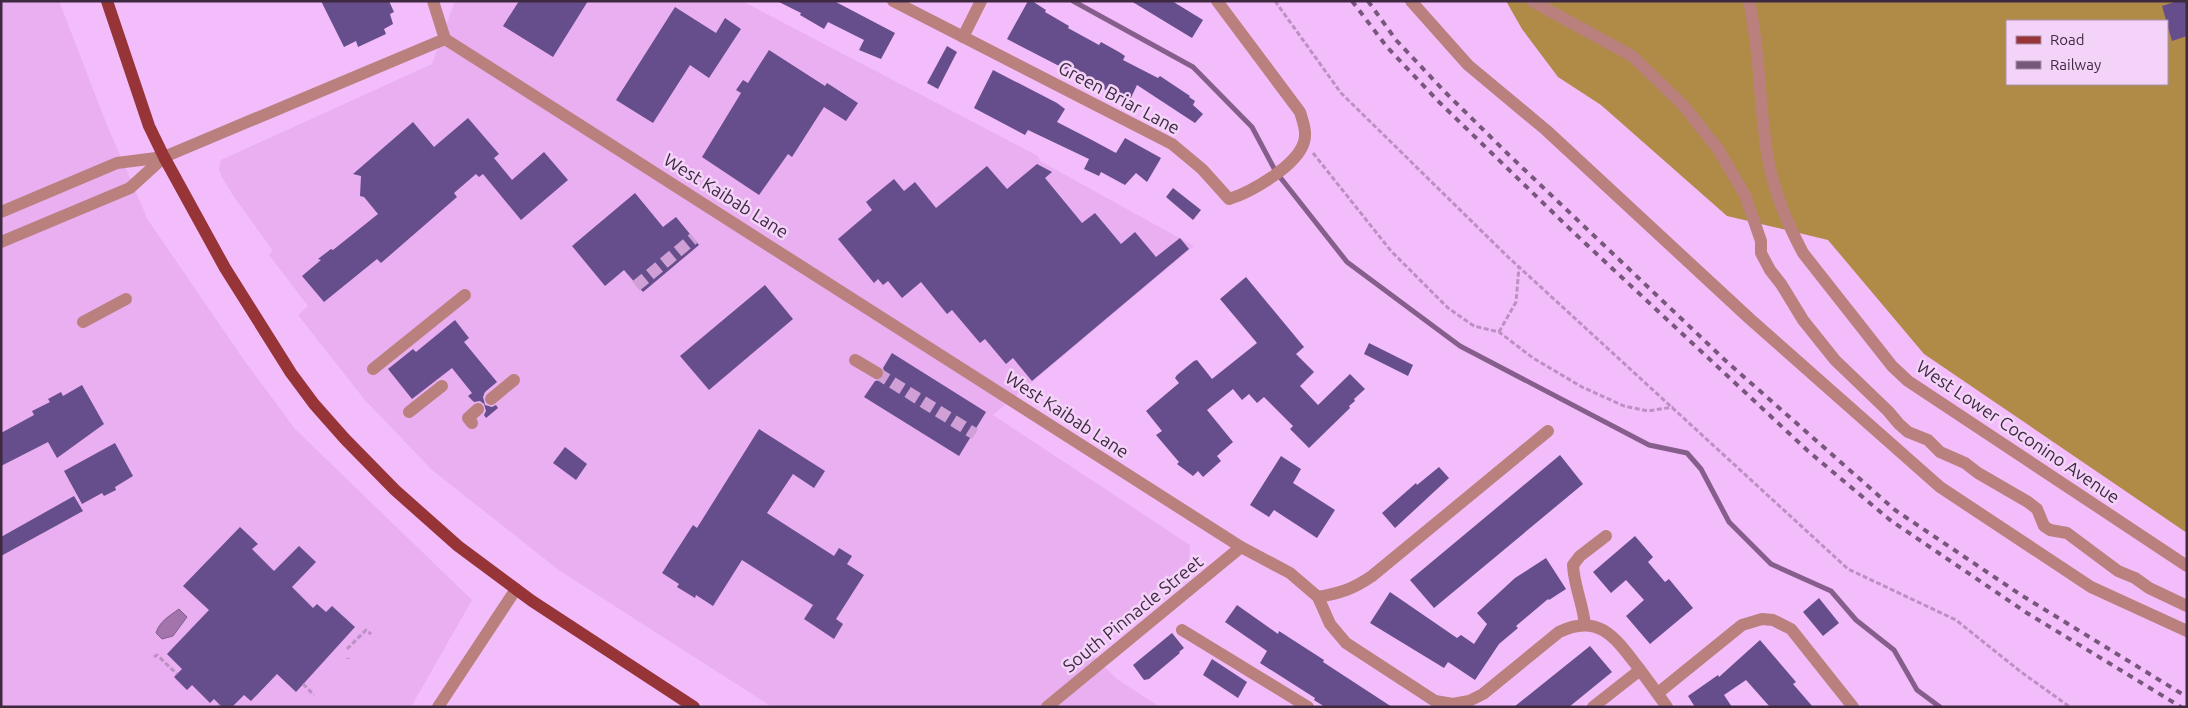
<svg xmlns="http://www.w3.org/2000/svg" width="2188" height="708" viewBox="0 0 2188 708" font-family="Ubuntu,sans-serif">
<style>
.built{fill:#e9aff1}
.forest{fill:#af8b47;fill-rule:evenodd}
.water{fill:#a374ab;stroke:#855e8b}
.lines{fill:none;stroke-linecap:round;stroke-linejoin:round}
.stream{stroke:#855e8b;stroke-width:5}
.building{fill:#664d8b}
.minor-tunnel{stroke:#cf9fd6;stroke-width:12;stroke-dasharray:12 6;stroke-linecap:butt}
.path{stroke:#bc90c2;stroke-width:3;stroke-dasharray:5 2.5;stroke-linecap:butt}
.minor{stroke:#b9807e;stroke-width:12}
.major{stroke:#973438;stroke-width:12}
.rail{stroke:#77577b;stroke-width:4;stroke-dasharray:6 6;stroke-linecap:butt}
.labels{text-anchor:middle;stroke-width:5;stroke-linejoin:round;paint-order:stroke}
.street-label{font-size:18px;fill:#3e2941;stroke:#f4d3f9}
</style>
<rect width="100%" height="100%" fill="#f3bdfb"/>
<g class="built">
<path d="M1,1h58l48,124 41,95 96,140 51,69 177,171 -61,107h-410z"/>
<path d="M455,1h287l296,155 2,5 154,85 -201,169 197,130 -1,16 -104,87 32,31 43,28h-388l-212,-136 -128,-101 -68,-71 -66,-84 10,-9 -39,-51 4,-4 -41,-57 -10,-17 -3,-8 2,-9 211,-96z"/>
</g>
<path class="forest" d="M1506,1h681v532l-263,-179 -96,-114 -101,-24 -126,-111 -43,-28 -36,-48zM2007,21h160v63h-160z"/>
<path class="water" d="M179,609l8,8 -14,19 -11,3 -6,-6c3,-11 13,-17 23,-24z"/>
<g class="lines">
<path class="stream" d="M1073,1l120,66 59,60 24,45 71,90 113,84 189,99 38,8 14,16 28,53 42,42 60,27 25,29 38,30 23,40 23,17"/>
</g>
<g class="building">
<path d="M321,1h68l5,11 -4,2 3,10 -9,5 2,5 -28,13 -2,-6 -12,6z"/>
<path d="M519,1h69l-35,56 -50,-31z"/>
<path d="M777,1h57l61,32 -14,26 -22,-9 5,-10 -36,-18 -4,7 -24,-14 1,-2z"/>
<path d="M1028,1h4l14,9 -1,2 24,14 -1,2 31,17 2,-3 18,10 6,4 -2,4 35,18 2,-2 30,20 -1,1 6,4 -2,4 10,9 -8,9 -58,-38 -8,17 -122,-63z"/>
<path d="M1131,1h41l31,19 -11,18z"/>
<path d="M2178,1h9v35l-15,5 -10,-35z"/>
<path d="M675,7l41,26 9,-15 16,11 -32,49 -19,-13 -37,58 -37,-23z"/>
<path d="M947,46l10,6 -19,37 -11,-6z"/>
<path d="M769,50l56,36 2,-3 31,20 -12,18 -22,-14 -32,50 -4,-3 -29,41 -57,-38 39,-64 -5,-3 7,-10 5,3z"/>
<path d="M993,70l64,33 8,6 -8,13 33,17 26,14 9,-15 36,20 -14,24 -11,-9 -11,12 -24,-13 -2,4 -15,-7 5,-10 -61,-29 -3,5 -51,-27z"/>
<path d="M468,118l31,36 -5,4 18,22 32,-28 24,28 -47,40 -38,-46 -4,3 -3,-3 -22,19 3,4 -76,66 -4,-4 -53,43 -22,-26 19,-16 -3,-1 13,-10 2,1 45,-36 -14,-17 -4,-1 1,-20 -8,-2 60,-52 21,25z"/>
<path d="M1037,164l15,8 -7,6 37,45 13,-10 26,31 14,-12 21,25 24,-19 9,11 -157,132 -19,-23 -7,6 -21,-25 -5,4 -28,-33 -5,4 -26,-32 -19,16 -14,-17 -5,4 -5,-6 -4,4 -36,-44 34,-29 -6,-8 28,-23 10,12 11,-9 21,26 51,-42 20,23z"/>
<path d="M1173,188l28,22 -8,10 -27,-23z"/>
<path d="M635,193l28,34 13,-10 23,28 -56,47 -19,-22 -19,16 -33,-40z"/>
<path d="M1246,277l58,70 -8,7 18,18 -14,14 18,19 32,-31 15,15 -11,10 1,2 -6,5 1,2 -41,40 -19,-19 3,-3 -29,-29 -7,6 -8,-9 -7,6 -9,-11 -26,21 26,32 -16,14 4,5 -18,16 -5,-6 -5,5 -16,-12 2,-2 -23,-27 6,-4 -16,-20 33,-28 -4,-5 2,-3 17,-14 3,-1 15,19 45,-36 -37,-44z"/>
<path d="M765,285l28,34 -84,71 -29,-34z"/>
<path d="M455,320l14,18 -5,4 33,40 -12,10 -2,5 2,8 7,2 4,-2 2,3 -12,10 -2,-3 2,-4 -2,-7 -4,-3 -6,1 -6,-6 4,-3 -20,-25 -40,31 -24,-30 25,-20 3,3z"/>
<path d="M1369,343l44,22 -5,11 -44,-22z"/>
<path d="M892,353l94,59 -27,44 -95,-59 11,-16 6,-1 3,-2 1,-5 -2,-5z"/>
<path d="M82,385l22,39 -47,34 -9,-16 -47,24v-33l33,-18 -2,-4 18,-9 -2,-3 13,-7 2,4z"/>
<path d="M759,429l66,42 -11,17 -21,-14 -26,39 67,43 5,-8 13,8 -5,8 17,11 -28,44 7,5 -9,15 -30,-20 9,-14 -71,-45 -29,46 -17,-11 -1,3 -18,-11 2,-3 -17,-11 31,-48 4,3z"/>
<path d="M115,443l18,33 -18,11 1,3 -12,6 -2,-3 -20,11 -18,-33z"/>
<path d="M565,447l22,17 -11,16 -23,-17z"/>
<path d="M1560,455l23,29 -149,124 -24,-28z"/>
<path d="M1281,456l20,13 -8,14 42,27 -18,28 -43,-28 -5,7 -19,-12z"/>
<path d="M1439,467l10,11 -54,50 -13,-15 34,-30 1,2z"/>
<path d="M74,496l9,15 -82,45v-19z"/>
<path d="M240,527l18,17 -6,5 22,22 25,-25 17,16 -24,25 21,21 4,-4 9,8 6,-6 23,21 -59,65 -19,-18 -26,27 -7,-6 -12,12h-10l-8,-8 -4,4 -18,-18 -5,5 -13,-13 8,-8 -15,-15 42,-44 -26,-24z"/>
<path d="M1635,536l18,21 -5,5 17,20 4,-3 24,29 -43,36 -24,-28 18,-16 -18,-20 -15,13 -18,-21z"/>
<path d="M1546,558l20,31 -17,11 -1,-1 -32,27 2,2 -19,16 -24,36 -27,-18 -4,6 -74,-45 20,-31 67,46 4,-3 13,9 13,-20 -10,-11 38,-35z"/>
<path d="M1819,598l20,25 -16,13 -20,-24z"/>
<path d="M1237,605l41,29 1,-3 45,29 -1,2 69,45h-67l-11,-7 1,-2 -55,-35 7,-12 -42,-29z"/>
<path d="M1172,633l12,15 -5,4 1,1 -31,26 -5,1 -11,-15z"/>
<path d="M1760,640l36,42 -3,2 20,23h-43l-24,-27 -22,15 8,12h-37l-7,-11 30,-21 1,2z"/>
<path d="M1590,646l22,26 -43,35h-55z"/>
<path d="M1212,659l35,23 -9,16 -35,-23z"/>
</g>
<g class="lines">
<g class="minor-tunnel">
<path d="M636,286l58,-48"/>
<path d="M877,373l98,61"/>
</g>
<g class="path">
<path d="M1275,1l66,92 166,163 341,313 108,51 65,52 49,35"/>
<path d="M1313,153l78,98 57,57 26,18 25,6 34,26 49,29 42,19 24,5 25,-4"/>
<path d="M1499,332l17,-30 3,-35"/>
<path d="M347,649l19,-19 5,4"/>
<path d="M154,657l3,-2 20,19"/>
<path d="M348,658v1"/>
<path d="M303,684l11,11"/>
<path d="M218,707l2,-2"/>
</g>
<g class="minor">
<path d="M433,1l12,38 796,508 49,26 28,24 12,27 16,19 89,58 18,3 16,-3 14,-7 76,-62c39,-19 56,5 78,34 10,13 20,27 30,41"/>
<path d="M893,1l279,143 30,25 27,30c22,-7 68,-33 75,-57 3,-10 -1,-20 -4,-30l-83,-111"/>
<path d="M1411,1l57,64 78,65 204,189 190,168 151,100 96,44"/>
<path d="M1532,1l100,55 51,49 35,44 27,46 16,46v12l9,17 11,14 22,36 32,40 53,51 11,13 9,8 20,8 12,12 25,11 13,10 50,29 9,7 7,17 6,4 17,3 51,38 17,7 14,10 38,18"/>
<path d="M1749,1c11,49 10,102 18,152 5,34 20,70 36,100l89,113 16,15 279,185"/>
<path d="M963,37l18,-36"/>
<path d="M1,212l116,-49 47,-6 281,-118"/>
<path d="M1,242l129,-54 34,-31"/>
<path d="M83,322l43,-23"/>
<path d="M855,360l22,13"/>
<path d="M373,369l92,-74"/>
<path d="M491,399l23,-19"/>
<path d="M409,412l33,-26"/>
<path d="M472,423l-4,-5 10,-9"/>
<path d="M1318,597c23,-4 35,-8 54,-21l176,-145"/>
<path d="M1585,625c-2,-21 -11,-39 -12,-60l7,-9 26,-20"/>
<path d="M1182,630l126,77"/>
<path d="M1658,693l84,-68 20,-6 11,1 18,9 62,78"/>
<path d="M438,707l78,-118"/>
<path d="M1047,707l194,-160"/>
<path d="M1593,707l47,-37"/>
</g>
<path class="major" d="M107,1l42,125 15,31 61,111 66,105 23,31 31,35 50,51 63,56 74,55 162,106"/>
<g class="rail">
<path d="M1352,1l35,46 51,54 133,129 237,221 82,69 137,93 154,94"/>
<path d="M1368,1l28,39 50,53 64,63 217,206 168,148 126,85 166,102"/>
</g>
</g>
<g class="labels">
<g class="street-label">
<text transform="translate(1119 98) rotate(28)" y="6">Green Briar Lane</text>
<text transform="translate(726 196) rotate(32)" y="6">West Kaibab Lane</text>
<text transform="translate(1067 415) rotate(33)" y="6">West Kaibab Lane</text>
<text transform="translate(2018 432) rotate(34)" y="6">West Lower Coconino Avenue</text>
<text transform="translate(1133 614) rotate(-39)" y="6">South Pinnacle Street</text>
</g>
</g>
<rect width="2188" height="708" fill="none" stroke="#3e2941" stroke-width="5"/>
<rect x="2006" y="20" width="162" height="65" fill="#f4d3f9" stroke="#ab8faf"/>
<rect x="2016" y="36" width="25" height="8" fill="#973438" stroke="#ab8faf"/>
<text x="2050" y="45" font-size="15" fill="#3e2941">Road</text>
<rect x="2016" y="61" width="25" height="8" fill="#77577b" stroke="#ab8faf"/>
<text x="2050" y="70" font-size="15" fill="#3e2941">Railway</text>
</svg>
